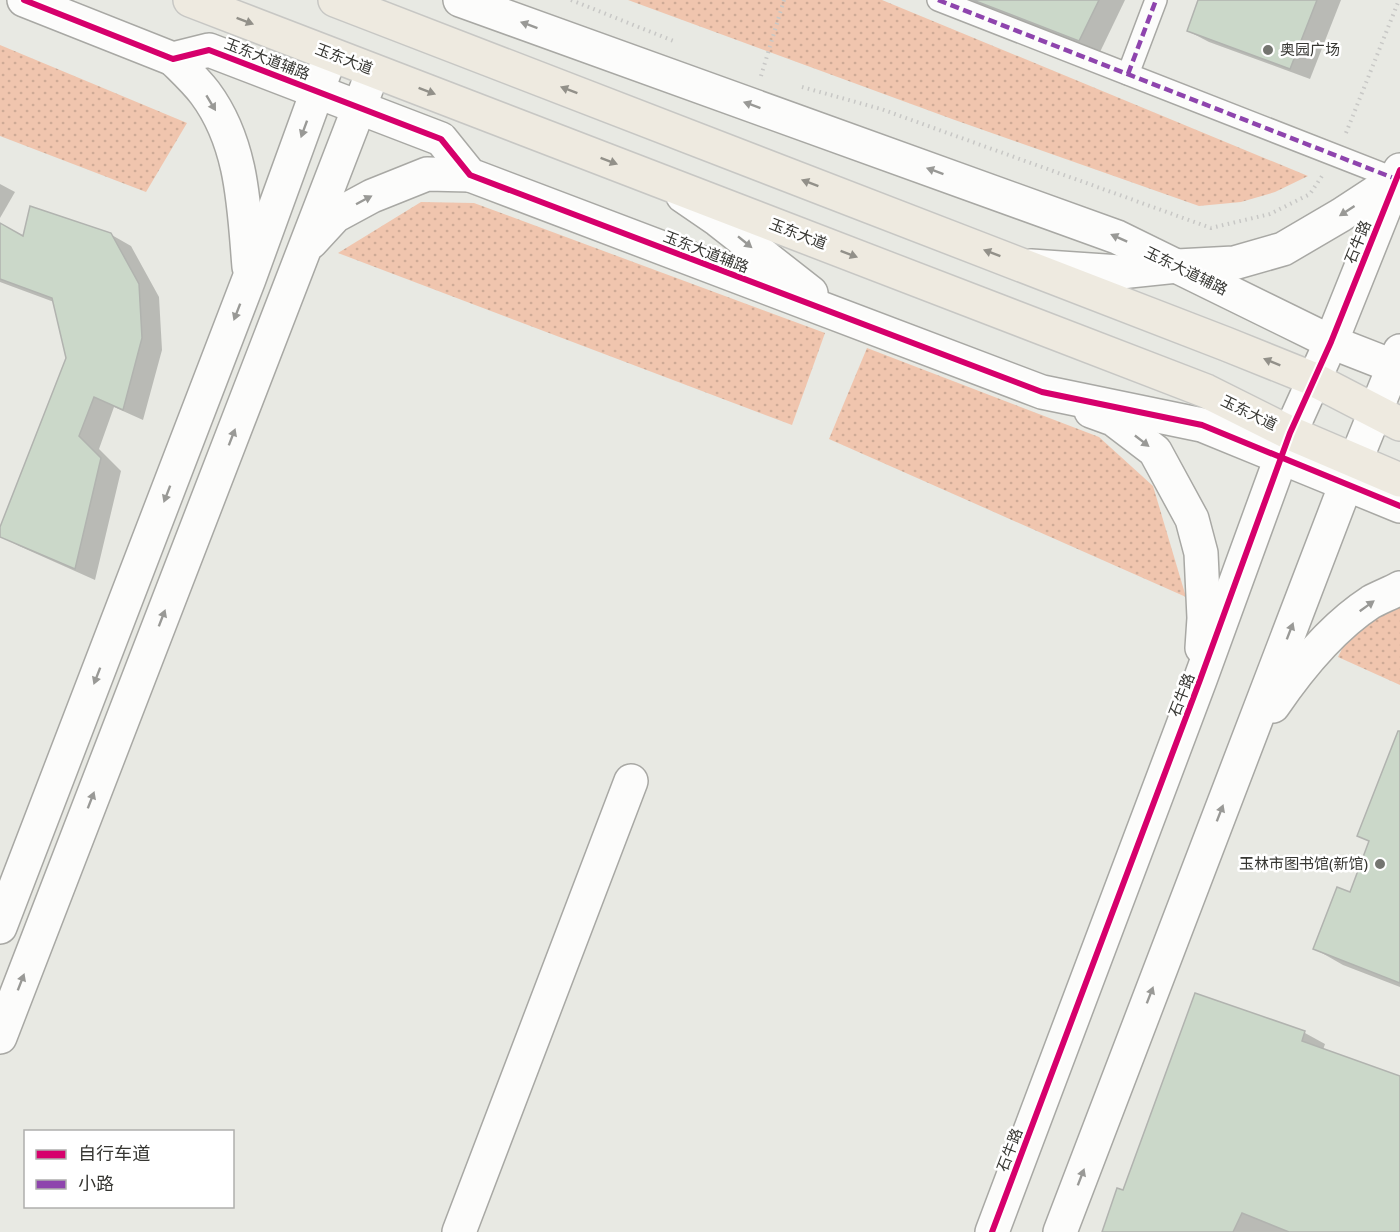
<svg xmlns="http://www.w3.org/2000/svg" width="1400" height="1232" viewBox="0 0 1400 1232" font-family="'Noto Sans','Noto Sans SC',sans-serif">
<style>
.grass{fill:url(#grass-dots)}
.shadow{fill:#0003}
.building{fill:#cbd8c9;stroke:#b1b3af;stroke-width:1.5}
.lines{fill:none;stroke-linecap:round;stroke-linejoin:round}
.pedestrian-casing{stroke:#a8a8a4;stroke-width:24}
.tertiary-casing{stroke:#a8a8a4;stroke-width:36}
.primary-casing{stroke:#c7c7c4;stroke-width:36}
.path{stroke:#c8c8c6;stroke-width:4;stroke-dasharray:1.5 4.5;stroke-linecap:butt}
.pedestrian{stroke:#fcfcfb;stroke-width:21}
.tertiary{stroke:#fcfcfb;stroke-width:33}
.primary{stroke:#eeeae0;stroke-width:33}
.quiet{stroke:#8e44ad;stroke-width:4.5;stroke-dasharray:9 4.5;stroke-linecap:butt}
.cycleway-casing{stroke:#fff;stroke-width:10}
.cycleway{stroke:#d6006c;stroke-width:6}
.oneway{fill:#929089}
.oneway2{fill:#999996}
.poi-dot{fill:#747570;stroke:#fff;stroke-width:2}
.labels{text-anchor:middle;stroke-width:5;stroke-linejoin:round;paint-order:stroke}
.poi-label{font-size:15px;fill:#363632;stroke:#fff;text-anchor:start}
.street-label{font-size:15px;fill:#363632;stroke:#fff}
</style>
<defs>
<pattern id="grass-dots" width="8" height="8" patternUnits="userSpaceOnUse" patternTransform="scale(1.5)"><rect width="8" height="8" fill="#f0c5ae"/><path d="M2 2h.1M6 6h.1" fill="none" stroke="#ceaa96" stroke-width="1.8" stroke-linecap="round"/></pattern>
</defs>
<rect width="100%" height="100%" fill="#e8e9e3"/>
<g class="grass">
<path d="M628,0h254l426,176 -33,16 -34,10 -42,4 -247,-87z"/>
<path d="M0,45l187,78 -41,69 -146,-56z"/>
<path d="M421,202l53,1 351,130 -33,92 -454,-172z"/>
<path d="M867,348l232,89 54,49 33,111 -357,-158z"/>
<path d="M1400,604v81l-62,-28 8,-16 45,-34z"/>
</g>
<g class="shadow">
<path d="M967,0h158l-25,52z"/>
<path d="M1199,0h142l-31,79 -101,-37 -21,-11z"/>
<path d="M0,184l15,8 -15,26z"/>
<path d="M0,225l24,13 86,-4 21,12 28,51 3,53 -19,70 -29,-13 -15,42 22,22 -26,109 -76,-34 -19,-10 67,-178 -13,-56 -54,-20z"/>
<path d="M1400,764v223l-57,-22 -28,-16 36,-55 20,-52 -12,-6z"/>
<path d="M1196,995l109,38 20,11 -2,6 77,27v155h-297l21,-40z"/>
</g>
<g class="building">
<path d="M973,0h126l-20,41z"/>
<path d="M1198,0h119l-27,69 -103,-38z"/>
<path d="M30,206l81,27 28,51 3,54 -19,72 -29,-13 -15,39 22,22 -26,111 -75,-32v-10l66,-169 -14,-60 -52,-19v-56l23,13z"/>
<path d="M1398,731h2v252l-87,-34 24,-62 13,5 19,-51 -12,-5z"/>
<path d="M1195,993l110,38 -3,10 98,35v156h-111l-47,-19 -9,19h-131l15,-44 6,2z"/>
</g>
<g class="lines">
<defs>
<g id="pedestrian">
<path d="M938,0l458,179"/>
<path d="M1128,74l28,-74"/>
</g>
<g id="tertiary">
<path d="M24,0l149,59 36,-9 232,89 29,36 572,217 160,33 198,81"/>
<path d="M460,0l657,237 214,105 69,27"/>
<path d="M173,59c11,11 23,22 32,34 38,51 39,114 44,174"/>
<path d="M683,196l35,24 93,73"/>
<path d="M311,242l24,-26 37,-20 55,-22 43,1"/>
<path d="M1031,266l89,6 57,-6 57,-3 49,-14 58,-34 55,-36"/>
<path d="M1091,411l22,8 42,32 37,68 9,34 3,65 -2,30"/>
<path d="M1273,706c26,-38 58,-78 98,-104 9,-5 20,-9 29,-14"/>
<path d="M0,927l249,-648 76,-209"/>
<path d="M0,1037l367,-950"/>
<path d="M459,1232l172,-451"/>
<path d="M992,1232l208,-552 90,-247 41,-91 69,-172"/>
<path d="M1060,1232l286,-748 54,-133"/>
</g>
<g id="primary">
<path d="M190,0l1016,391 84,42 110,47"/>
<path d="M335,0l891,344 87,35 87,45"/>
</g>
</defs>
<use href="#pedestrian" class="pedestrian-casing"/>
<use href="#tertiary" class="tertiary-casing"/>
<use href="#primary" class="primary-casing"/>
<g class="path">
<path d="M571,0l105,42"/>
<path d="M761,76l23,-76"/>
<path d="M802,87l79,22 330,119 59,-14 40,-20 12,-18"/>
<path d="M1346,133l53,-133"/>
</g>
<use href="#pedestrian" class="pedestrian"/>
<use href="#tertiary" class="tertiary"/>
<use href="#primary" class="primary"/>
<g class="quiet">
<path d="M938,0l458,179"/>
<path d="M1128,74l28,-74"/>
</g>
<defs>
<g id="cycleway">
<path d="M24,0l149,59 36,-9 232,89 29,36 572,217 160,33 198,81"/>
<path d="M992,1232l208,-552 90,-247 41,-91 69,-172"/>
</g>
</defs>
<use href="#cycleway" class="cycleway-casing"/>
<use href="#cycleway" class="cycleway"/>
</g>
<defs><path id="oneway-solid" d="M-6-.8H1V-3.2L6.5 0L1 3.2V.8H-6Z" transform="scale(1.5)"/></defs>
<g class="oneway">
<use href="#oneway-solid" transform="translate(245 21) rotate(21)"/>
<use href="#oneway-solid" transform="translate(569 90) rotate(-159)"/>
<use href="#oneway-solid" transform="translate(427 91) rotate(21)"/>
<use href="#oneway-solid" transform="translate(609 161) rotate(21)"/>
<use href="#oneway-solid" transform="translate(810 183) rotate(-159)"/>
<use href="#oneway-solid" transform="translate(992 253) rotate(-159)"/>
<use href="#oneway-solid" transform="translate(849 254) rotate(21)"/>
<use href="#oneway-solid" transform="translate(1272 362) rotate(-158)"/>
</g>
<g class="oneway2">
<use href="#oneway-solid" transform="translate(529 25) rotate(-160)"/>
<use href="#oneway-solid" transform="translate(211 103) rotate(59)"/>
<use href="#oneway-solid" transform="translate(752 105) rotate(-160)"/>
<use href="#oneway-solid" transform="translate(304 129) rotate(110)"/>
<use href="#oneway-solid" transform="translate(935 171) rotate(-160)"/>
<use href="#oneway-solid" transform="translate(364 200) rotate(-28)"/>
<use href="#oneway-solid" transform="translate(1347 211) rotate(147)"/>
<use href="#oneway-solid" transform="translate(1119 238) rotate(-156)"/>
<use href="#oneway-solid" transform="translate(745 242) rotate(39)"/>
<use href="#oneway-solid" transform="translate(237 312) rotate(111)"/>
<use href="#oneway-solid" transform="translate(232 437) rotate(-69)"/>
<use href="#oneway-solid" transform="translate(1142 441) rotate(38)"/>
<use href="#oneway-solid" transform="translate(167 494) rotate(111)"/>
<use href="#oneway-solid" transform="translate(1367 606) rotate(-36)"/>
<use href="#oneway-solid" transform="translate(162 618) rotate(-69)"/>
<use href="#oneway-solid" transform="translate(1290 631) rotate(-69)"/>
<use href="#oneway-solid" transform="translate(97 676) rotate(111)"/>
<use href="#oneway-solid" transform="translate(91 800) rotate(-69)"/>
<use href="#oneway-solid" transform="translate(1220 813) rotate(-69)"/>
<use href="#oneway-solid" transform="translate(21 982) rotate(-69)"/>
<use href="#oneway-solid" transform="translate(1150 995) rotate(-69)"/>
<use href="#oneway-solid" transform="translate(1081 1177) rotate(-69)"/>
</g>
<g class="poi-dot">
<circle cx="1268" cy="50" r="6"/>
<circle cx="1380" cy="864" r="6"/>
</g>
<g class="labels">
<g class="poi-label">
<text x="1280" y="55">奥园广场</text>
<text x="1368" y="869" text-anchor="end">玉林市图书馆(新馆)</text>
</g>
<g class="street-label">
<text transform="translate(267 59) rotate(21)" y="5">玉东大道辅路</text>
<text transform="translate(344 59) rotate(21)" y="5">玉东大道</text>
<text transform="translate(798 234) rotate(21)" y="5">玉东大道</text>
<text transform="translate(1358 242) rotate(-68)" y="5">石牛路</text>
<text transform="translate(706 252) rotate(21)" y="5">玉东大道辅路</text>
<text transform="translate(1186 271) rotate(26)" y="5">玉东大道辅路</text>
<text transform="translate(1249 413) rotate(26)" y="5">玉东大道</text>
<text transform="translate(1182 695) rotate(-69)" y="5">石牛路</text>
<text transform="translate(1010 1150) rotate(-69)" y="5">石牛路</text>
</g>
</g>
<rect x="24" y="1130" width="210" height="78" fill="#ffffff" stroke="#afafad" stroke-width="1.5"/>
<rect x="36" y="1150" width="30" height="9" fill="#d6006c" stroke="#afafad" stroke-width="1.5"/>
<text x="78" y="1160" font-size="18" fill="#363632">自行车道</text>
<rect x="36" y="1180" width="30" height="9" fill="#8e44ad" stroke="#afafad" stroke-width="1.5"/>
<text x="78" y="1190" font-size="18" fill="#363632">小路</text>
</svg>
